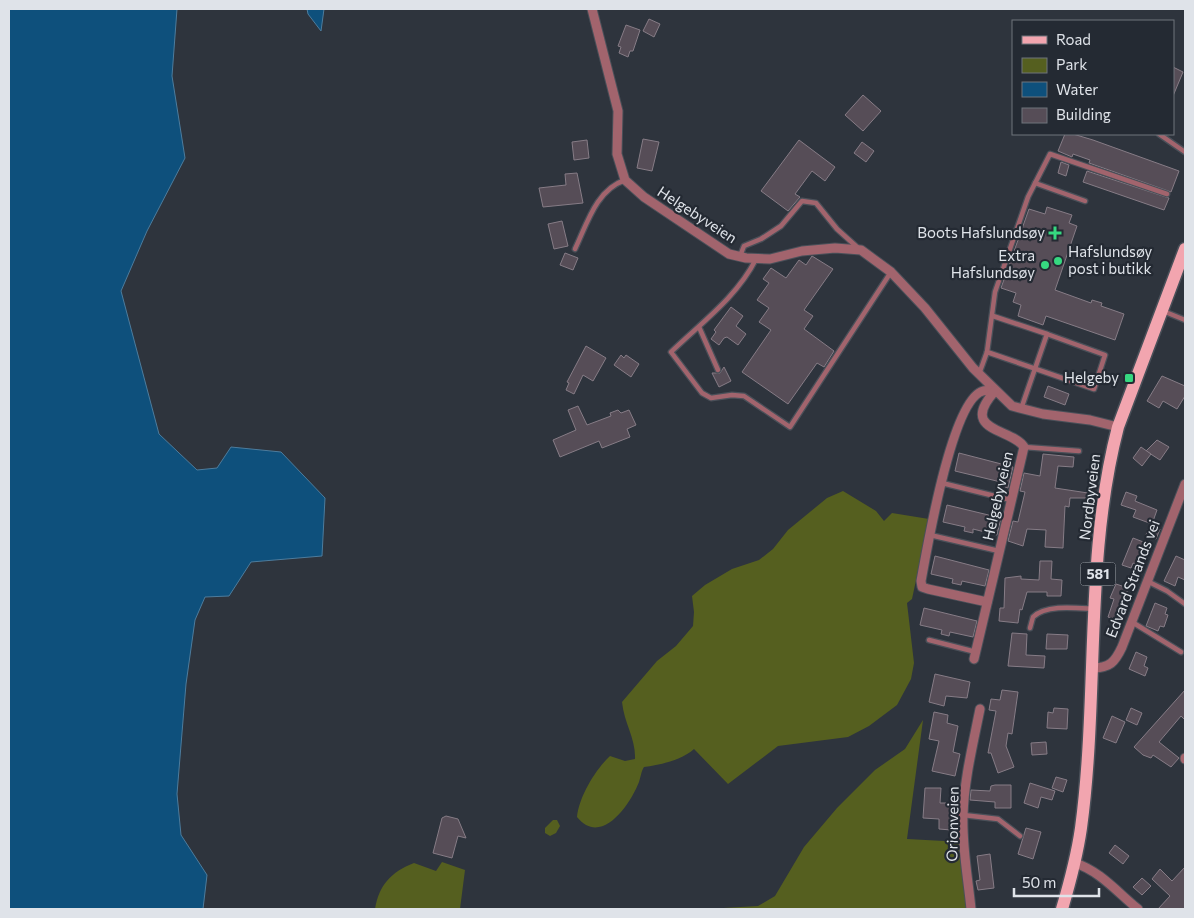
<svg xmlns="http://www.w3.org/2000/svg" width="1194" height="918" viewBox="0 0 1194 918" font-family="Commissioner,sans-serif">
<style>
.green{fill:#555f1f}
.water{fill:#0e507c;stroke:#4d7c9d}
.building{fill:#564d57;stroke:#867c86}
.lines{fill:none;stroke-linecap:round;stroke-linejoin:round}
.lane-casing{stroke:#4a5059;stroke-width:7}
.street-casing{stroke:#4a5059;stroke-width:11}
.primary-casing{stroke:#4a5059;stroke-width:15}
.lane{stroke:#a2646d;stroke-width:4.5}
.street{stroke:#a2646d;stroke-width:9}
.primary{stroke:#f2a5af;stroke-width:12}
.poi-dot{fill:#36d880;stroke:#242a33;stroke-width:2}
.labels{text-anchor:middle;stroke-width:4.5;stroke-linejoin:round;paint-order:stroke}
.shield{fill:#242a33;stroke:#a7acb2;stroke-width:1}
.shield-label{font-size:14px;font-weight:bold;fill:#dfe3e9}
.street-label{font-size:15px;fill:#dfe3e9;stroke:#242a33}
.poi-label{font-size:15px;fill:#dfe3e9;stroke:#242a33;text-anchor:end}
</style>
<rect width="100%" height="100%" fill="#2e343d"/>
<g class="green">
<path d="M843,491l33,20 8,10 8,-8 37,6 -17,80 -5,4 7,60 -3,16 -14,26 -28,21 -21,11 -70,9 -50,38 -34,-35c-12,11 -34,16 -50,18 -3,5 -3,9 -5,15 -9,23 -38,65 -62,35 2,-20 18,-47 33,-61l15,5 10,-2c1,-20 -11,-36 -13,-57l35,-41 19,-15 17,-20 1,-14 -2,-16 13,-11 27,-16 27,-9 14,-11 15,-19 39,-32z"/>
<path d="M923,720l-16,119 56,3 8,67h-265l52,-3 17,-10 29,-49 33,-39 38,-38 30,-21z"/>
<path d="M553,820h4l3,6 -4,7 -6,3 -5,-3v-5z"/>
<path d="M442,862l23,8 -5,39h-85c4,-24 16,-37 39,-46l22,8z"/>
</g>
<g class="water">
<path d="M9,9h168l-5,67 13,82 -38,73 -26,60 38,143 38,36 20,-2 14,-21 50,5 44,46 -3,58 -71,6 -22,34 -24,1 -10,23 -9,64 -9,110 4,41 26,40 -4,34h-194z"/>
<path d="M307,9h17l-3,22 -13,-17z"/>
</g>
<g class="building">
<path d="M649,19l11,5 -6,13 -11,-6z"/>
<path d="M626,25l14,5 -7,21h-3l-2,6 -9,-4 2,-6 -3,-1z"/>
<path d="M1173,67l10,5 -10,24z"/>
<path d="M863,95l18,16 -18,20 -18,-16z"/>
<path d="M1065,134h8l20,6 86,31 -8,21 -82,-29 1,-3 -17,-6 -1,3 -14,-6z"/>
<path d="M643,139l16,3 -7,29 -15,-3z"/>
<path d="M587,140l2,18 -15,2 -2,-18z"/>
<path d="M799,140l36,27 -10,14 -13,-10 -17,23 5,3 -12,14 -27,-20z"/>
<path d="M862,142l12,9 -8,11 -12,-9z"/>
<path d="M1061,162l8,3 -3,11 -8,-3z"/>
<path d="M1087,171l82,27 -5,12 -81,-28z"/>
<path d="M577,173l6,30 -40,4 -4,-19 27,-3 -1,-11z"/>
<path d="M1047,207l25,8 -3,8 8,3 -22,64 36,13 1,-3 10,3 -1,3 23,8 -9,26 -69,-24 -3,9 -25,-9 3,-11 -8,-3 3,-9 -15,-5 28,-79 16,5z"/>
<path d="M562,221l6,25 -14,3 -6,-25z"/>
<path d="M565,253l13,5 -5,12 -13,-5z"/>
<path d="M812,256l21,13 -29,41 9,6 -9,13 30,22 -10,16 -7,-4 -29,41 -46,-32 29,-42 -12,-8 10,-14 -12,-8 12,-17 -6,-4 8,-11 15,10 13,-18 7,5z"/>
<path d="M731,307l12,9 -7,10 10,8 -8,11 -11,-8 -3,1 -5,7 -8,-6 5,-7 -2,-2z"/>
<path d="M586,346l20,12 -13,23 -10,-6 -9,19 -8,-4 3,-7 -2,-1z"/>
<path d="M621,355l3,3 2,-3 13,9 -8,13 -17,-12z"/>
<path d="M724,367l7,14 -12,6 -7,-14h8z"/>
<path d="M1162,376l23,10v10l-8,13 -14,-8 -4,7 -12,-7z"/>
<path d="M1048,386l21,8 -4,11 -21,-8z"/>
<path d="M578,406l9,19 24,-9 -1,-3 8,-3 3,3 8,-3 7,15 -9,4 3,8 -28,11 -3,-7 -39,16 -7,-17 23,-10 -8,-20z"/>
<path d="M1157,440l12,7 -9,13 -14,-9z"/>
<path d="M1141,447l10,7 -9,12 -9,-8z"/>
<path d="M959,453l54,14 -5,21 -3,-1v-4l-50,-12z"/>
<path d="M1043,454l31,3 -1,10 -15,-1 -3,22 33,5v5h-18l-1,9 -4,-1 -2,42 -18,-1 1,-17 -19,-1 -4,17 -15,-5 5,-20 5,1 7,-30 -5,-1 4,-18 16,3z"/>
<path d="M1126,492l11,4 -2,5 22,9 -5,14 -19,-7 3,-7 -15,-5z"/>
<path d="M947,505l54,13 -4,17 -24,-6v4l-9,-2 1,-4 -22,-5z"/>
<path d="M1150,525l10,4 -4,10 -10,-4z"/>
<path d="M1133,538l13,5 -8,22 -5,-2 -2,5 -9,-3z"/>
<path d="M935,556l54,14 -4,16 -23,-5 -1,4 -9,-2 1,-4 -22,-5z"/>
<path d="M1176,556l9,4v20l-7,-3 -3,9 -11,-5z"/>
<path d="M1040,561h12l-1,18 11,1 -1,16h-14v-4h-20l-5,18 -2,-1 -2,14 -19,-2 1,-13h4l1,-30 16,-2v3l18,1z"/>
<path d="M1116,584l12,4 -2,7 3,1 -9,26 -12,-5 6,-18 -4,-1z"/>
<path d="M1155,603l12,5 -2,6 3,1 -4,12 -4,-1 -2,5 -12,-5z"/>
<path d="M924,608l53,13 -4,16 -23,-5 -1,4 -8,-2 1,-4 -22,-5z"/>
<path d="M1012,633l15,1 -1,21 19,1 -1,12 -36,-2z"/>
<path d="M1047,634l21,1 -1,14h-21z"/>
<path d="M1136,652l11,5 -3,9 4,2 -3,8 -16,-7z"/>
<path d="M935,674l35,8 -3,16 -21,-2 -2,10 -15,-4z"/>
<path d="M1002,690l16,2 -6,42 -4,-1 -2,13 8,21 -16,6 -7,-20h-3l8,-42 -7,-1 2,-11 9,1z"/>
<path d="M1185,690v30l-4,-4 -22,26 20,16 -8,9 -18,-12 -2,3 -8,-3 -9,-8z"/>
<path d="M1054,708l14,1 -1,20 -20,-1 1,-16 5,1z"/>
<path d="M1131,708l11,5 -5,12 -11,-5z"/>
<path d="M934,712l14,3 -1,8 11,3 -5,26 7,2 -5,22 -23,-5 7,-30 -10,-2z"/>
<path d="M1112,716l13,6 -9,21 -13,-5z"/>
<path d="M1046,742l1,12 -15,1 -1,-12z"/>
<path d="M1056,777l11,3 -4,12 -11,-4z"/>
<path d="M1030,783l25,8 -3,9 -11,-3 -3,11 -14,-5z"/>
<path d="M995,785h16v23h-16v-6l-25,-2 1,-10 19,1 1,-5z"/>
<path d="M925,788h16l-1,15h14l-3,27 -12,-1v-10l-16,-1z"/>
<path d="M446,816l12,3 8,19 -8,-2 -6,22 -19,-5 9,-35z"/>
<path d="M1026,828l15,4 -8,27 -15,-5z"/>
<path d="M1115,845l14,11 -6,8 -14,-11z"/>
<path d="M990,854l4,34 -16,2 -2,-9 4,-1 -3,-24z"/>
<path d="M1185,867v42h-27l12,-13 -18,-17 8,-10 12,12z"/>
<path d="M1142,878l9,8 -9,9 -9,-8z"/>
</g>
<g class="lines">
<defs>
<g id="lane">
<path d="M1159,134l26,18"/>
<path d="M1035,183l50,18"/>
<path d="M575,249c12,-25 21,-59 50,-69"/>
<path d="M740,256l4,-10 17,-7 20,-13 21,-25 14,2 21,26 20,18"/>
<path d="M756,259c-19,38 -55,64 -85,93l31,41 9,5 21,-3 12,1 46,31 101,-155"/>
<path d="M1163,311l22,9"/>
<path d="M993,316l54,18 -26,75"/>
<path d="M699,327l19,43"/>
<path d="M1047,334l58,21 -11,34 -107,-37 8,-60 33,-95 22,-43 117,40"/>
<path d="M979,374l8,-22"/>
<path d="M1024,447l55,4"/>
<path d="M942,483l69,17"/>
<path d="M930,535l69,16"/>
<path d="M1147,581l20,10 18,13"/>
<path d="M1132,622l49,30"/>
<path d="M1030,628l3,-11c13,-13 44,-9 61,-8"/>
<path d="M929,640l47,12"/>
<path d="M963,815l35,4 22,17"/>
</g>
<g id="street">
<path d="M592,9l26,102 -1,43 8,26 19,17 85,57 17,4 24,1 32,-8 33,-3 26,2 30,22 34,36 48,60 39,38 31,8 47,6 28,7"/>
<path d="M987,602l-59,-13 -6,-2 -1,-6c6,-32 31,-182 62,-190 3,-1 8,0 12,0"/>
<path d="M974,659l50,-212c-12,-19 -66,-15 -29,-56"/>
<path d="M1092,668c18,0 23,-6 30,-21l63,-163"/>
<path d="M1185,759v-1"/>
<path d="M1075,863c25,8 43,30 63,46"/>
<path d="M971,909c-3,-31 -9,-61 -8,-93 1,-36 10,-72 17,-107"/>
</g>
<path id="primary" d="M1062,909c8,-27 15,-53 19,-81 18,-133 3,-271 37,-401l67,-178"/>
</defs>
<use href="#lane" class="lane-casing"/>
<use href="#street" class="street-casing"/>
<use href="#primary" class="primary-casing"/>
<use href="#lane" class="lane"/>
<use href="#street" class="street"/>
<use href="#primary" class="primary"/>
</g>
<g class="poi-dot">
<path d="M1052.5 225.5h5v5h5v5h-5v5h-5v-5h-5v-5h5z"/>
<circle cx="1058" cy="261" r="5"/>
<circle cx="1045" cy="265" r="5"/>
<rect x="1124" y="373" width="10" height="10" rx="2.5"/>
</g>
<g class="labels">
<rect class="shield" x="1080.5" y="562.5" width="35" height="23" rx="4"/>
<g class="shield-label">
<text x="1098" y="579">581</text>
</g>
<g class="street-label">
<text transform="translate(697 215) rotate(33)" y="5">Helgebyveien</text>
<text transform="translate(998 496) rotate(-77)" y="5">Helgebyveien</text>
<text transform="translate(1090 497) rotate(-83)" y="5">Nordbyveien</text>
<text transform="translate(1133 579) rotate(-69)" y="5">Edvard Strands vei</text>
<text transform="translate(953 824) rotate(-89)" y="5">Orionveien</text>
</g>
<g class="poi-label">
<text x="1045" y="238">Boots Hafslundsøy</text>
<text x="1068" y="257" text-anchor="start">Hafslundsøy<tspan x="1068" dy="17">post i butikk</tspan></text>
<text x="1035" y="261">Extra<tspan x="1035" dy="17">Hafslundsøy</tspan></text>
<text x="1119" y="383">Helgeby</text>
</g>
</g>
<rect width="1194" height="918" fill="none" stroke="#dfe3e9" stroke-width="20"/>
<rect x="1012" y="20" width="162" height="115" fill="#242a33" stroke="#6f747c"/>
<rect x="1022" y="36" width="25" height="8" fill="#f2a5af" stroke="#6f747c"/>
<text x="1056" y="45" font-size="15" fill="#dfe3e9">Road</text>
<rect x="1022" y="58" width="25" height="15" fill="#555f1f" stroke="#6f747c"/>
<text x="1056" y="70" font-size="15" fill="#dfe3e9">Park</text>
<rect x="1022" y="82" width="25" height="15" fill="#0e507c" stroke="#6f747c"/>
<text x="1056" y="95" font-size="15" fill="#dfe3e9">Water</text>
<rect x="1022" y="108" width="25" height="15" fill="#564d57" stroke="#6f747c"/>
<text x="1056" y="120" font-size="15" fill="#dfe3e9">Building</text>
<path d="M1014 888v8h85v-8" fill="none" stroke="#dfe3e9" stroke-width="2.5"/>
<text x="1022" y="888" font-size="15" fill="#dfe3e9" stroke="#242a33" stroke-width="4" paint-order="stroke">50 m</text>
</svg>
